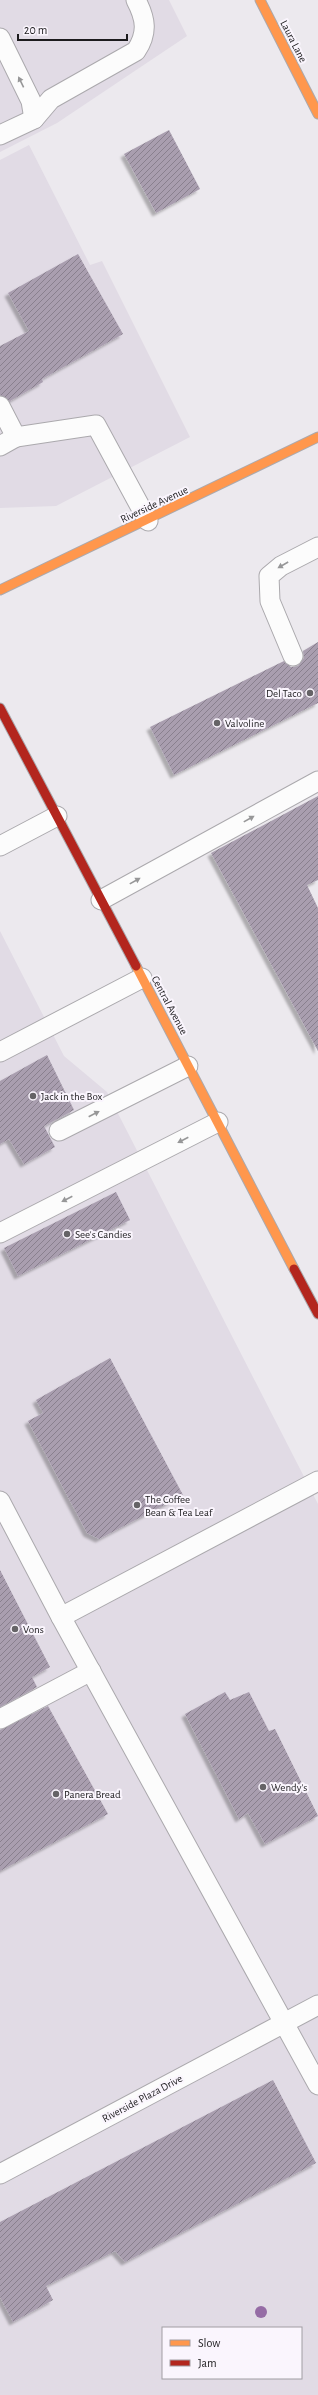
<svg xmlns="http://www.w3.org/2000/svg" width="318" height="2395" viewBox="0 0 318 2395" font-family="'Alegreya Sans',sans-serif">
<style>
.built{fill:#e1dbe5;fill-rule:evenodd}
.building{fill:url(#building-hatch);filter:url(#shadow)}
.lines{fill:none;stroke-linecap:round;stroke-linejoin:round}
.lane-casing{stroke:#aba9ad;stroke-width:21}
.slow-casing{stroke:#aba9ad;stroke-width:11}
.jam-casing{stroke:#aba9ad;stroke-width:11}
.lane{stroke:#fcfcfc;stroke-width:19}
.slow{stroke:#ff974d;stroke-width:9}
.jam{stroke:#b3261e;stroke-width:9}
.tree{fill:#956ca5}
.oneway{fill:#979798}
.poi-dot{fill:#656366;stroke:#faf5fd;stroke-width:1.5}
.labels{text-anchor:middle;stroke-width:4;stroke-linejoin:round;paint-order:stroke}
.street-label{font-size:11px;fill:#1c1b1d;stroke:#faf5fd}
.poi-label{font-size:11px;fill:#1c1b1d;stroke:#faf5fd;text-anchor:start}
</style>
<defs>
<pattern id="building-hatch" width="6" height="6" patternUnits="userSpaceOnUse"><rect width="6" height="6" fill="#a99eaf"/><path d="M-1 1l2-2M0 6l6-6M5 7l2-2" fill="none" stroke="#89808e"/></pattern>
<filter id="shadow"><feDropShadow dx="-3.5" dy="3.5" stdDeviation="1" flood-color="#0004"/></filter>
</defs>
<rect width="100%" height="100%" fill="#ece9ee"/>
<g class="built">
<path d="M0,0h169l18,36 -130,87 -57,29z"/>
<path d="M29,145l61,120 12,-4 88,176 -134,69 -56,2v-348z"/>
<path d="M0,931l64,125 43,36 211,412v891h-318zM163,2328h138v50h-138z"/>
</g>
<g class="building">
<path d="M169,130l31,59 -44,24 -32,-59z"/>
<path d="M78,254l45,80 -81,45 1,3 -33,19 -10,-6v-49l29,-15 -21,-38z"/>
<path d="M318,642v61l-144,72 -24,-48 134,-66 7,6 7,-1 6,-8 -1,-7z"/>
<path d="M318,796v84l-11,5 11,23v143l-107,-198z"/>
<path d="M47,1055l27,55 -30,16 11,21 -31,17 -15,-25 -9,5v-63z"/>
<path d="M116,1192l14,28 -112,56 -14,-28z"/>
<path d="M110,1358l73,137 -84,44 -12,-6 -59,-112 15,-8 -7,-13z"/>
<path d="M0,1570l50,97 -18,10 5,10 -37,20z"/>
<path d="M225,1692l5,8 19,-8 20,39 6,-2 43,87 -53,28 -17,-31 -9,6 -54,-105z"/>
<path d="M48,1706l60,108 -108,57v-141z"/>
<path d="M273,2080l43,83 -191,99 -10,-11 -69,35 7,14 -40,22 -13,-25v-75z"/>
</g>
<g class="lines">
<defs>
<g id="lane">
<path d="M0,38l31,63 3,18"/>
<path d="M0,135l34,-16 17,-20 85,-48c12,-18 10,-32 0,-51"/>
<path d="M0,406l16,31 80,-12 52,96"/>
<path d="M0,446l16,-9"/>
<path d="M293,656l-23,-55 -1,-25 12,-10 37,-19"/>
<path d="M0,846l57,-30"/>
<path d="M101,900l217,-119"/>
<path d="M0,1052l142,-74"/>
<path d="M59,1131l129,-65"/>
<path d="M0,1233l218,-111"/>
<path d="M0,1501l61,116 257,468"/>
<path d="M61,1617l257,-136"/>
<path d="M0,1719l91,-48"/>
<path d="M0,2174l318,-169"/>
</g>
<g id="slow">
<path d="M260,0l58,114"/>
<path d="M0,590l318,-153"/>
<path d="M136,966l158,303"/>
</g>
<g id="jam">
<path d="M0,708l136,258"/>
<path d="M294,1269l24,45"/>
</g>
</defs>
<use href="#lane" class="lane-casing"/>
<use href="#slow" class="slow-casing"/>
<use href="#jam" class="jam-casing"/>
<use href="#lane" class="lane"/>
<use href="#slow" class="slow"/>
<use href="#jam" class="jam"/>
</g>
<circle class="tree" cx="261" cy="2312" r="6"/>
<defs><path id="oneway-solid" d="M-6-.8H1V-3.2L6.5 0L1 3.2V.8H-6Z"/></defs>
<g class="oneway">
<use href="#oneway-solid" transform="translate(21 82) rotate(-116)"/>
<use href="#oneway-solid" transform="translate(283 565) rotate(150)"/>
<use href="#oneway-solid" transform="translate(249 819) rotate(-29)"/>
<use href="#oneway-solid" transform="translate(135 881) rotate(-29)"/>
<use href="#oneway-solid" transform="translate(94 1114) rotate(-27)"/>
<use href="#oneway-solid" transform="translate(183 1140) rotate(153)"/>
<use href="#oneway-solid" transform="translate(67 1199) rotate(153)"/>
</g>
<g class="poi-dot">
<circle cx="310" cy="693" r="4"/>
<circle cx="217" cy="723" r="4"/>
<circle cx="33" cy="1096" r="4"/>
<circle cx="67" cy="1234" r="4"/>
<circle cx="137" cy="1505" r="4"/>
<circle cx="15" cy="1629" r="4"/>
<circle cx="263" cy="1787" r="4"/>
<circle cx="56" cy="1794" r="4"/>
</g>
<g class="labels">
<g class="street-label">
<text transform="translate(294 41) rotate(63)" y="4">Laura Lane</text>
<text transform="translate(154 504) rotate(-25)" y="4">Riverside Avenue</text>
<text transform="translate(170 1005) rotate(62)" y="4">Central Avenue</text>
<text transform="translate(142 2098) rotate(-28)" y="4">Riverside Plaza Drive</text>
</g>
<g class="poi-label">
<text x="302" y="697" text-anchor="end">Del Taco</text>
<text x="225" y="727">Valvoline</text>
<text x="41" y="1100">Jack in the Box</text>
<text x="75" y="1238">See's Candies</text>
<text x="145" y="1503">The Coffee<tspan x="145" dy="13">Bean &amp; Tea Leaf</tspan></text>
<text x="23" y="1633">Vons</text>
<text x="271" y="1791">Wendy's</text>
<text x="64" y="1798">Panera Bread</text>
</g>
</g>
<rect x="162" y="2327" width="140" height="52" fill="#faf5fd" stroke="#a19ea3"/>
<rect x="170" y="2340" width="20" height="6" fill="#ff974d" stroke="#a19ea3"/>
<text x="198" y="2347" font-size="12" fill="#1c1b1d">Slow</text>
<rect x="170" y="2360" width="20" height="6" fill="#b3261e" stroke="#a19ea3"/>
<text x="198" y="2367" font-size="12" fill="#1c1b1d">Jam</text>
<path d="M18 34v6h109v-6" fill="none" stroke="#1c1b1d" stroke-width="2"/>
<text x="24" y="34" font-size="12" fill="#1c1b1d" stroke="#faf5fd" stroke-width="3" paint-order="stroke">20 m</text>
</svg>
